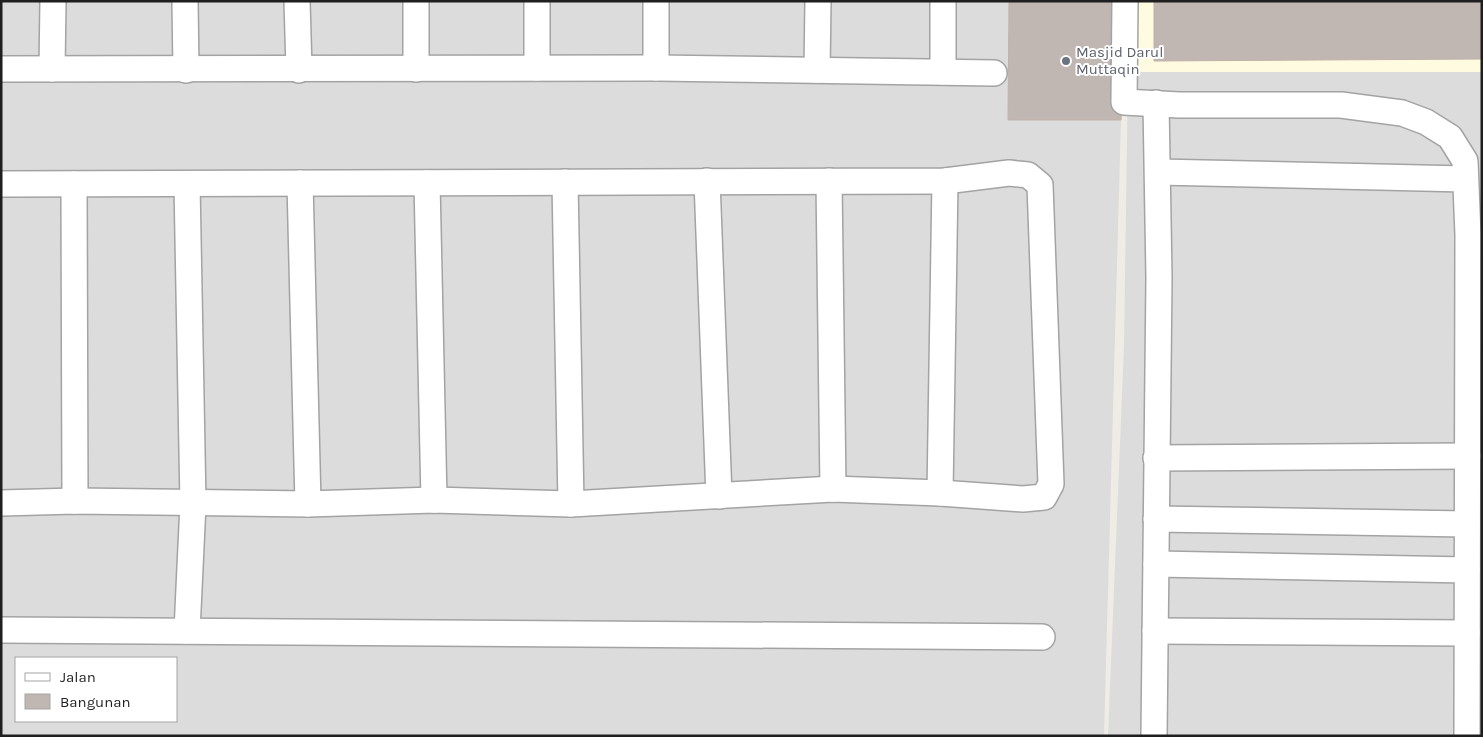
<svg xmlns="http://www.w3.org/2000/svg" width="1483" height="737" viewBox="0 0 1483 737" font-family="Karla,sans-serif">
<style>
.residential{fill:#dddcdc;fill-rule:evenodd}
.education{fill:#fefbe1}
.building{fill:#c0b7b2;stroke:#c1b1a9}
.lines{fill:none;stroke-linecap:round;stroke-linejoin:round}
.minor-casing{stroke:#a3a3a3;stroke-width:28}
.minor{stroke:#fff;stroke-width:25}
.worship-dot{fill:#6b7280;stroke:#fff;stroke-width:2}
.labels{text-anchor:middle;stroke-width:4;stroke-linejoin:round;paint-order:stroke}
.worship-label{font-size:15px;fill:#5b616d;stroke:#fff;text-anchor:start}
</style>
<rect width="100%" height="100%" fill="#efece6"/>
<g class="residential">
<path d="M1,1h1008l-1,119h113l-17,616h-1103zM16,658h160v63h-160z"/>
<path d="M1128,72h354v664h-374l16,-390z"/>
</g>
<path class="education" d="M1130,1h352v71h-354z"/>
<g class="building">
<path d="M1009,1h117l-5,119h-113z"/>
<path d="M1154,1h328v58l-328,2z"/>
</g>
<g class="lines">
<defs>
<g id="minor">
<path d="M185,1l1,69"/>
<path d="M297,1l2,69"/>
<path d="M537,1v67"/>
<path d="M656,1v67"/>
<path d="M1125,1l-1,101 55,3h162l61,8 24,9 24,15 15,24 3,74 -1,501"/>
<path d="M1,69l655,-1 338,5"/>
<path d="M52,69l1,-68"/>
<path d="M416,69v-68"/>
<path d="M817,70l1,-69"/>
<path d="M943,72v-71"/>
<path d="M1158,172l307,7"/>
<path d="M707,181l12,315"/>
<path d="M829,181l4,308"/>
<path d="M565,182l6,322"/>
<path d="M300,183l8,321"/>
<path d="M427,183l7,317"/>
<path d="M1,184l944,-3 64,-8 19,2 12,10 11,299 -7,13 -21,2 -83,-6 -107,-4 -262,15 -137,-4 -126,4 -233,-3 -74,2"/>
<path d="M74,184l1,317"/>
<path d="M187,184l6,320 -6,127"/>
<path d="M1156,458l312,-2"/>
<path d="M940,493l5,-312"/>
<path d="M1156,519l311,5"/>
<path d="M1156,564l311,6"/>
<path d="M1,630l1041,7"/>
<path d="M1155,631l312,2"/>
<path d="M1154,736l5,-458 -3,-175"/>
</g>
</defs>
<use href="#minor" class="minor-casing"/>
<use href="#minor" class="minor"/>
</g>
<circle class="worship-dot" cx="1066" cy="61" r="5"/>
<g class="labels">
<g class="worship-label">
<text x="1076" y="57">Masjid Darul<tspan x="1076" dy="17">Muttaqin</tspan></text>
</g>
</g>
<rect width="1483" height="737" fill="none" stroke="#1f1f1f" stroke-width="5"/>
<rect x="15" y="657" width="162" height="65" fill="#ffffff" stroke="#a5a5a5"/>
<rect x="25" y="673" width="25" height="8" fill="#ffffff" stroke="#a5a5a5"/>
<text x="60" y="682" font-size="15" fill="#1f1f1f">Jalan</text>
<rect x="25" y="694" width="25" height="15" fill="#c0b7b2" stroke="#a5a5a5"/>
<text x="60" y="707" font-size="15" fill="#1f1f1f">Bangunan</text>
</svg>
